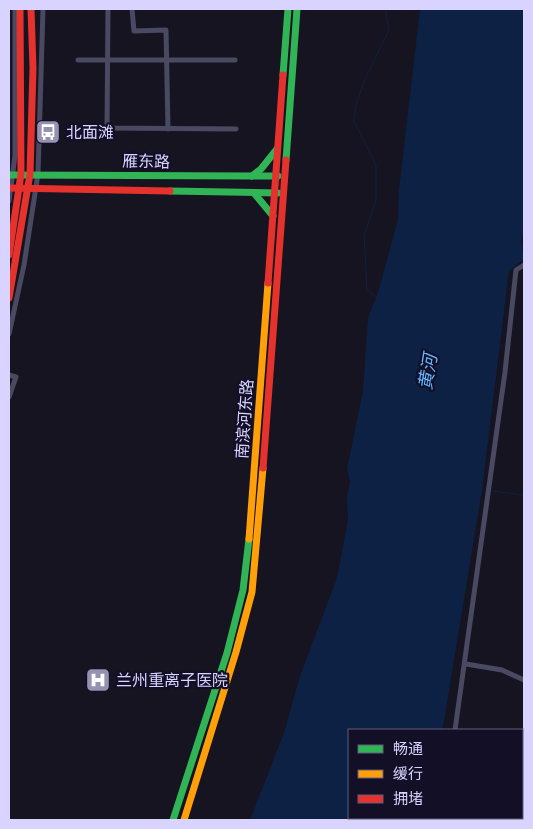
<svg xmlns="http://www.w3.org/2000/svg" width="533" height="829" viewBox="0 0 533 829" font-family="Rubik,'Noto Sans SC',sans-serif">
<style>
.water{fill:#0d2144}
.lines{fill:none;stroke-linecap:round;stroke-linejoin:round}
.stream{stroke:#0d2144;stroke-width:1}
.street{stroke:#4a4962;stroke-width:5}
.fast{stroke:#30b455;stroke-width:7}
.slow{stroke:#ff9f0a;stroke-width:7}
.jam{stroke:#e5322d;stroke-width:7}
.labels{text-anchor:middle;stroke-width:4.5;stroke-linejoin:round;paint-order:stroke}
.poi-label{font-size:16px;fill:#d9d4ff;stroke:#130f26;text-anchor:start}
.street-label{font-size:16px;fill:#d9d4ff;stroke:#130f26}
.water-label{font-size:18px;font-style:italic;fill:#62b6ff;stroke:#130f26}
</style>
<rect width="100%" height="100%" fill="#161421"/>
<path class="water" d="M420,9h104v220l-3,11 3,19 -15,12 -27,219 -38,231 -2,9h-93v88h68l-1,2h-166l34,-87 15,-54 38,-101 11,-58 -1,-23 3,-15 -3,-13 16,-78 5,-73 10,-25 20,-74 1,-29z"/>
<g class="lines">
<g class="stream">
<path d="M376,297l-9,-7 -3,-55 12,-35v-35l-22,-44 2,-16 9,-26 24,-49 -4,-21"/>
<path d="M493,491l31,4"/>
</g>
<g class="street">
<path d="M108,9l-1,119 129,1"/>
<path d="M132,9l2,22 32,-1 2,99"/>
<path d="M78,60h157"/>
<path d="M9,201l6,-45v-147"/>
<path d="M9,334l15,-69 14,-91 5,-165"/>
<path d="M9,375l7,2 -7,20"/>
<path d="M466,664l36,6 22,10"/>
<path d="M455,730l50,-358 11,-102 8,-5"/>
<path d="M429,820l1,-2"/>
</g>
<g class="fast">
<path d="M283,75l5,-66"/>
<path d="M286,160l11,-151"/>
<path d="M9,175l269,1"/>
<path d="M252,176l9,-7 16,-20"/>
<path d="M170,191l108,2"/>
<path d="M254,193l19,23"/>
<path d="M173,820l54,-167 16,-63 6,-51"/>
</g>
<g class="slow">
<path d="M249,539l19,-256"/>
<path d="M184,820l52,-168 16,-60 11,-124"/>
</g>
<g class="jam">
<path d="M9,188l161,3"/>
<path d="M9,255l12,-81 -1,-165"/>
<path d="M268,283l15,-208"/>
<path d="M9,298l21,-124 3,-106 -2,-59"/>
<path d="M263,468l23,-308"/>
</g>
</g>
<defs>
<symbol id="bus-square" viewBox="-11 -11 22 22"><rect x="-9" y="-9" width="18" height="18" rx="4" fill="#9591b1" stroke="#130f26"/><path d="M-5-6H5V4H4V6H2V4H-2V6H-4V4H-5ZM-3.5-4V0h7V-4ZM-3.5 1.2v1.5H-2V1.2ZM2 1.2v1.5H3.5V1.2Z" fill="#fff"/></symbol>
<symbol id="hospital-square" viewBox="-11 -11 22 22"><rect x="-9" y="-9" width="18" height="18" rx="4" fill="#9591b1" stroke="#130f26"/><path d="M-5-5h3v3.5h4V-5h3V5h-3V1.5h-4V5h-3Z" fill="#fff"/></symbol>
</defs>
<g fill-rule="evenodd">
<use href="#bus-square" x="34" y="118" width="28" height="28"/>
<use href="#hospital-square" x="84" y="666" width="28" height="28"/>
</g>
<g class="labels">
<g class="poi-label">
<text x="66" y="138">北面滩</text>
<text x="116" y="686">兰州重离子医院</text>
</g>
<g class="street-label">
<text transform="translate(146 161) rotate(1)" y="6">雁东路</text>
<text transform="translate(244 419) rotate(-86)" y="6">南滨河东路</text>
</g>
<g class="water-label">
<text transform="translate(428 372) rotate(-81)" y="6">黄河</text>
</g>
</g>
<rect width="533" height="829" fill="none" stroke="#d9d4ff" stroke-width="20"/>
<rect x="348" y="729" width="175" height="90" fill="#130f26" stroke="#625e7d"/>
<rect x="358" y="745" width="25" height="8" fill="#30b455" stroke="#625e7d"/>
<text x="393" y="754" font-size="15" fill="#d9d4ff">畅通</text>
<rect x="358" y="770" width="25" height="8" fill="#ff9f0a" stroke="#625e7d"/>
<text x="393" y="779" font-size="15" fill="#d9d4ff">缓行</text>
<rect x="358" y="795" width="25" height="8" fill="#e5322d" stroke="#625e7d"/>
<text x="393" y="804" font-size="15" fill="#d9d4ff">拥堵</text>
</svg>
